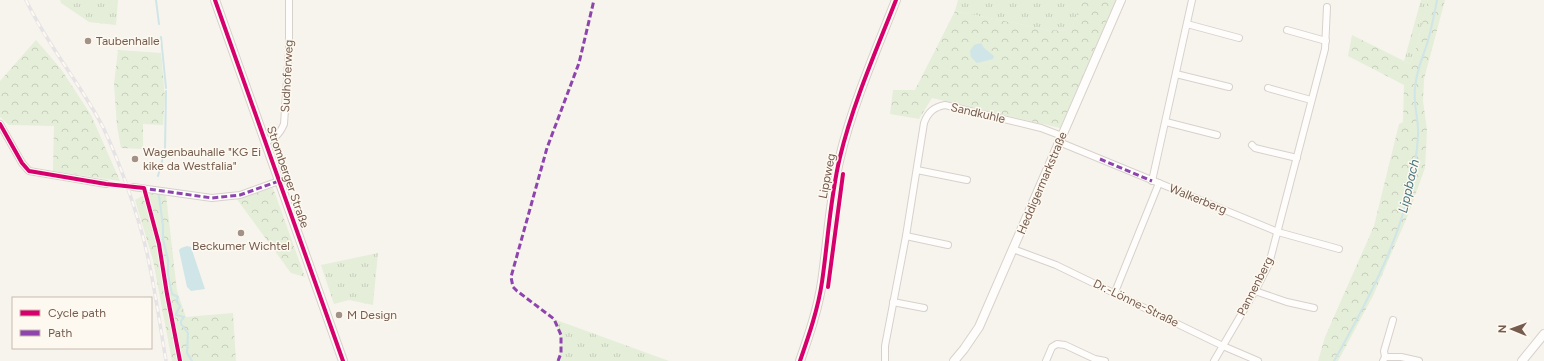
<svg xmlns="http://www.w3.org/2000/svg" width="1544" height="361" viewBox="0 0 1544 361" font-family="Figtree,sans-serif">
<style>
.grass{fill:url(#grass-tufts)}
.forest{fill:url(#forest-crowns)}
.water{fill:#cfe5e7}
.lines{fill:none;stroke-linecap:round;stroke-linejoin:round}
.stream{stroke:#cfe5e7;stroke-width:2}
.street-casing{stroke:#d7d1cb;stroke-width:8}
.secondary-casing{stroke:#d8d1cb;stroke-width:10}
.street{stroke:#fefdfc;stroke-width:6}
.secondary{stroke:#fefdfc;stroke-width:8}
.rail-casing{stroke:#e5e3e5;stroke-width:3.5}
.rail{stroke:#fef9f0;stroke-width:2;stroke-dasharray:6;stroke-linecap:butt}
.quiet{stroke:#8e44ad;stroke-width:3;stroke-dasharray:6 3;stroke-linecap:butt}
.cycleway-casing{stroke:#fef9f0;stroke-width:6}
.cycleway{stroke:#d6006c;stroke-width:4}
.poi-dot{fill:#a29186;stroke:#fef9f0;stroke-width:1.5}
.labels{text-anchor:middle;stroke-width:3;stroke-linejoin:round;paint-order:stroke}
.poi-label{font-size:12px;fill:#755c4e;stroke:#fef9f0;text-anchor:start}
.street-label{font-size:12px;fill:#755c4e;stroke:#fef9f0}
.water-label{font-size:13px;font-style:italic;fill:#45757f;stroke:#fef9f0}
</style>
<defs>
<pattern id="grass-tufts" width="24" height="20" patternUnits="userSpaceOnUse"><rect width="24" height="20" fill="#e4eed9"/><path d="M3 7l-1-3M5 7V3M7 7l1-3M15 17l-1-3M17 17v-4M19 17l1-3" fill="none" stroke="#c7cebc"/></pattern>
<pattern id="forest-crowns" width="20" height="18" patternUnits="userSpaceOnUse"><rect width="20" height="18" fill="#e4eed9"/><path d="M2 6a3 3 0 1 1 6 0M12 15a3 3 0 1 1 6 0" fill="none" stroke="#c7cebc"/></pattern>
</defs>
<rect width="100%" height="100%" fill="#f7f4ed"/>
<g class="grass">
<path d="M60,0h58l-2,25 -27,-3 -28,-19z"/>
<path d="M958,0h125l-13,31 -21,-1 -94,-19z"/>
<path d="M1421,0h7l-11,45 -7,19 -6,-3z"/>
<path d="M378,253l-5,52 -24,-5 -15,4 -13,-39z"/>
<path d="M554,319l5,2 110,40h-111c5,-16 3,-27 -4,-42z"/>
</g>
<g class="forest">
<path d="M1083,0h33l-56,128 -128,-30 -13,21 -29,-5 3,-24h22l40,-79 94,19 21,1z"/>
<path d="M1428,0h17l-21,79 -1,22 4,29 -2,38 -17,47 -35,81 -35,65h-20l7,-24 49,-111 25,-102 4,-2 1,-37 -56,-29 4,-21 58,29 7,-19z"/>
<path d="M36,40l25,29 30,46 29,66 -67,-10 1,-45 -45,-1 -9,-8v-36z"/>
<path d="M118,50l43,3 4,44 -2,28 -20,-1v25l-22,-1 -4,-22 -3,-42z"/>
<path d="M273,188l32,89 -14,-4 -55,-75z"/>
<path d="M153,190l13,5 11,96 9,26 47,-4 3,48h-64l-19,-101 -18,-60z"/>
</g>
<g class="water">
<path d="M981,43l3,5 10,8 -1,3 -16,4 -6,-6 -1,-6 4,-6z"/>
<path d="M187,246l4,1 14,42 -14,2 -4,-4 -8,-37 2,-2z"/>
</g>
<g class="lines">
<g class="stream">
<path d="M156,0l3,24"/>
<path d="M161,37l5,51"/>
<path d="M158,176l7,-26 1,-59"/>
<path d="M159,196l4,30v13l5,21v15l4,19 6,3 -2,4 4,5 -4,8v1l8,2 -3,4v3l7,9 -1,20 5,8"/>
<path d="M1334,361c39,-69 79,-144 84,-225 1,-16 -5,-32 -3,-48 1,-15 6,-27 11,-41 5,-15 8,-31 11,-47"/>
</g>
<defs>
<g id="street">
<path d="M1187,24l52,14"/>
<path d="M1287,30l39,11"/>
<path d="M1176,74l53,13"/>
<path d="M1268,88l43,12"/>
<path d="M1166,122l51,13"/>
<path d="M0,124l22,39 7,8 77,13"/>
<path d="M265,142c10,-4 15,-8 19,-18l5,-73v-51"/>
<path d="M1059,142l219,90 61,17"/>
<path d="M1252,145l3,3 42,10"/>
<path d="M917,170l50,10"/>
<path d="M1152,181l40,-181"/>
<path d="M133,187l79,11 28,-3 39,-14"/>
<path d="M906,236l42,9"/>
<path d="M1013,249l43,16 167,81 35,15"/>
<path d="M1255,291l32,11 27,6"/>
<path d="M1115,292l44,-109"/>
<path d="M893,302l31,6"/>
<path d="M1385,357l-1,-6 9,-31"/>
<path d="M885,361v-15l21,-110 18,-113c4,-11 10,-16 21,-18l96,23 21,8"/>
<path d="M1046,361l6,-14 5,-3 8,1 30,14 10,2"/>
<path d="M1214,361l41,-70 14,-27 56,-215 2,-42"/>
<path d="M1383,361l2,-4h16l18,4"/>
</g>
<g id="secondary">
<path d="M215,0l128,361"/>
<path d="M800,361c9,-26 18,-52 22,-79 6,-41 8,-84 18,-125 13,-54 36,-106 56,-157"/>
<path d="M954,361l10,-12 15,-22 142,-327"/>
<path d="M1522,361l22,-27"/>
</g>
</defs>
<use href="#street" class="street-casing"/>
<use href="#secondary" class="secondary-casing"/>
<use href="#street" class="street"/>
<use href="#secondary" class="secondary"/>
<defs>
<path id="rail" d="M26,0c21,45 54,83 77,127 17,36 35,87 44,126 8,36 13,72 19,108"/>
</defs>
<use href="#rail" class="rail-casing"/>
<use href="#rail" class="rail"/>
<g class="quiet">
<path d="M1100,159l52,22"/>
<path d="M141,188l71,10 28,-3 39,-14"/>
<path d="M558,361l3,-8v-18l-7,-16 -37,-28 -4,-4 -2,-10 36,-129 32,-85 15,-63"/>
</g>
<defs>
<g id="cycleway">
<path d="M215,0l128,361"/>
<path d="M0,124l22,39 7,8 77,13 38,4 15,56 8,50 13,67"/>
<path d="M828,287l15,-113"/>
<path d="M800,361c9,-26 18,-52 22,-79 6,-41 8,-84 18,-125 13,-54 36,-106 56,-157"/>
</g>
</defs>
<use href="#cycleway" class="cycleway-casing"/>
<use href="#cycleway" class="cycleway"/>
</g>
<g class="poi-dot">
<circle cx="88" cy="41" r="4"/>
<circle cx="135" cy="159" r="4"/>
<circle cx="241" cy="233" r="4"/>
<circle cx="339" cy="315" r="4"/>
</g>
<g class="labels">
<g class="poi-label">
<text x="96" y="45">Taubenhalle</text>
<text x="143" y="156">Wagenbauhalle "KG Ei<tspan x="143" dy="14">kike da Westfalia"</tspan></text>
<text x="241" y="250" text-anchor="middle">Beckumer Wichtel</text>
<text x="347" y="319">M Design</text>
</g>
<g class="street-label">
<text transform="translate(287 76) rotate(-87)" y="4">Sudhoferweg</text>
<text transform="translate(978 113) rotate(13)" y="4">Sandkuhle</text>
<text transform="translate(827 176) rotate(-79)" y="4">Lippweg</text>
<text transform="translate(288 177) rotate(71)" y="4">Stromberger Straße</text>
<text transform="translate(1042 183) rotate(-67)" y="4">Heddigermarkstraße</text>
<text transform="translate(1198 199) rotate(22)" y="4">Walkerberg</text>
<text transform="translate(1255 286) rotate(-63)" y="4">Pannenberg</text>
<text transform="translate(1136 303) rotate(26)" y="4">Dr.-Lönne-Straße</text>
</g>
<g class="water-label">
<text transform="translate(1408 186) rotate(-77)" y="5">Lippbach</text>
</g>
</g>
<rect x="12" y="297" width="140" height="52" fill="#fef9f0" stroke="#c7baaf"/>
<rect x="20" y="310" width="20" height="6" fill="#d6006c" stroke="#c7baaf"/>
<text x="48" y="317" font-size="12" fill="#755c4e">Cycle path</text>
<rect x="20" y="330" width="20" height="6" fill="#8e44ad" stroke="#c7baaf"/>
<text x="48" y="337" font-size="12" fill="#755c4e">Path</text>
<g transform="translate(1512 329) rotate(271)" stroke="#fef9f0" stroke-width="3" paint-order="stroke">
<path d="M0-3L7 15L0 10L-7 15Z" fill="#755c4e"/>
<text y="-6" font-size="11" font-weight="bold" text-anchor="middle" fill="#755c4e">N</text>
</g>
</svg>
